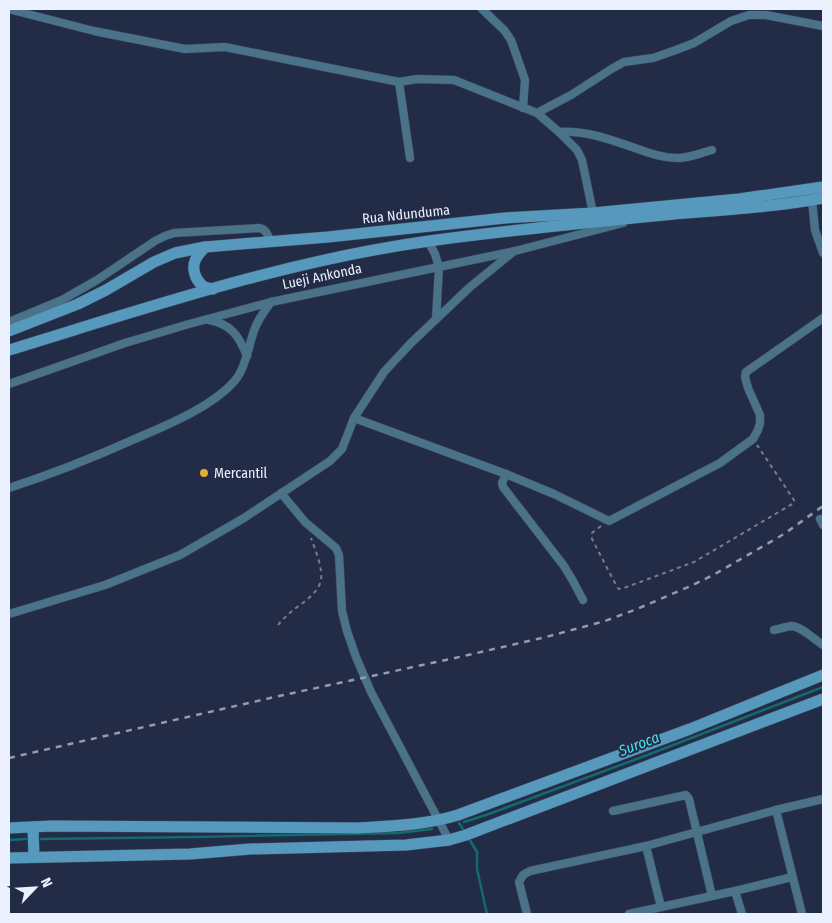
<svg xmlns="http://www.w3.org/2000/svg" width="832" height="923" viewBox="0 0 832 923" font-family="'Fira Sans Condensed',sans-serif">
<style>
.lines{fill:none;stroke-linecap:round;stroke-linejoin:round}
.stream{stroke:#136b6e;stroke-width:2.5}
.minor-casing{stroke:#3f4860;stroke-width:9}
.secondary-casing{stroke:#3f4860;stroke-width:12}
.path{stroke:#757d92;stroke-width:2;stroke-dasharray:4 4;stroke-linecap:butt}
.minor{stroke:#4a7389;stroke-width:8}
.secondary{stroke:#5699bd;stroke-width:11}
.rail{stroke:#949bae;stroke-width:2.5;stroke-dasharray:6 6;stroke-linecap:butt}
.poi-dot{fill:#e3ae35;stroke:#232c46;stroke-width:2}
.labels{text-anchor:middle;stroke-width:4;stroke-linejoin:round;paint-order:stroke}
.street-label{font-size:14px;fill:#ecf1ff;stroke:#232c46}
.poi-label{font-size:14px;fill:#ecf1ff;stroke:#232c46;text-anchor:start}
.water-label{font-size:15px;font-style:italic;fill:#49e3e9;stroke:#232c46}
</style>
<rect width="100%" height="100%" fill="#232c46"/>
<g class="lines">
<g class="stream">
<path d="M464,822l25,-8 161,-60 173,-67"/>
<path d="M459,823l6,9"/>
<path d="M468,837l9,15v17l10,45"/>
<path d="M41,839l155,-2 202,-4 34,-4"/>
<path d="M9,840l17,-1"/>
</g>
<defs>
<g id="minor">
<path d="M10,9l6,2 78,20 91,18 40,-2 174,35 18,-3 37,1 83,33 22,19 18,18 5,10 11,53"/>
<path d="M482,9l22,21 7,10 14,40 -2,28"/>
<path d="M399,82l11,76"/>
<path d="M537,113l34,-18 42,-27 11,-6 29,-4 23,-8 18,-7 37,-22 18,-6h17l57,11"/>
<path d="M559,132c25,-2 50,7 73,15 15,5 29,11 46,11 11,0 23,-5 34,-8"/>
<path d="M812,200l3,30 8,23"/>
<path d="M428,241l7,13 4,13 -3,52"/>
<path d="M209,320c22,4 30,16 38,36"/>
<path d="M9,322l53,-22 35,-20 58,-39 10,-5 9,-3 85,-5c7,1 9,7 11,13"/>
<path d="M9,384l116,-41 64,-19 82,-22 244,-51 108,-28"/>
<path d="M354,418l152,56 48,20 55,27 111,-58 33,-24 5,-9 2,-7v-8l-12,-27 -3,-11 1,-5 77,-54"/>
<path d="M506,474l-4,9 1,4 61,79 9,15 10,19"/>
<path d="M9,488c43,-14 86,-31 128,-50 31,-13 79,-33 100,-60 10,-14 12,-35 18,-50 4,-10 10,-18 16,-26"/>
<path d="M281,493l24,29 31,26 3,7 3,56 5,20 9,26 15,35 78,148"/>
<path d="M820,519l3,6"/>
<path d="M9,614l96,-29 75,-30 64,-37 86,-57 12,-12 12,-31 30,-46 27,-29 59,-56 43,-35"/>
<path d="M774,630c5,-1 11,-3 17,-4 10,0 24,14 32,19"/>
<path d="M776,810l26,104"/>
<path d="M613,811l73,-16 3,4 23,97"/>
<path d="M646,846l15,61"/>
<path d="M735,891l7,23"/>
<path d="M527,914l-8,-32 4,-7 7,-4 116,-25 130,-36 47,-11"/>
<path d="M629,914l106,-23 57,-14"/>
</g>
<g id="secondary">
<path d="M205,247c-3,4 -8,8 -10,14 -3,7 0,18 6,23 3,4 8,4 12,5"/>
<path d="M9,331l69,-27 28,-14 48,-28 21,-9 30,-6 123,-10 177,-19 88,-5 146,-14 84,-12"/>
<path d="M9,350c138,-42 276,-89 420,-109 81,-11 163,-19 245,-27 50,-4 100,-7 149,-16"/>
<path d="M33,827l1,30"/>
<path d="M9,828l43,-2 306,2c34,-2 67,-3 100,-13l232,-86 133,-54"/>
<path d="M9,858l181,-4 60,-5 156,-4 43,-5 17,-5 357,-136"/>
</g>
</defs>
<use href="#minor" class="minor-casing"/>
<use href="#secondary" class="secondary-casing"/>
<g class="path">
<path d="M601,526l-9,7v6l25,48 2,2 5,-1 70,-26 100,-59v-3l-37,-55"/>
<path d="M278,625c4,-5 9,-10 14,-14 10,-8 26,-17 29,-31 2,-12 -6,-31 -10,-42"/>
</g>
<use href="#minor" class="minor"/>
<use href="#secondary" class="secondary"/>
<path class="rail" d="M9,758l270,-62 176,-38 91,-21 59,-16 32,-12 56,-24 22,-11 69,-40 39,-28"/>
</g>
<circle class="poi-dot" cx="204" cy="473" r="5"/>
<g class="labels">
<g class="street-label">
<text transform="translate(406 214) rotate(-6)" y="5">Rua Ndunduma</text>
<text transform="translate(322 276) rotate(-12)" y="5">Lueji Ankonda</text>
</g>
<g class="poi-label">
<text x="214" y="478">Mercantil</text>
</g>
<g class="water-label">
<text transform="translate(639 744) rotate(-21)" y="5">Suroca</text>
</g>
</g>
<rect width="832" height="923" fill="none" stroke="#ecf1ff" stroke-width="20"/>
<g transform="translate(35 888) rotate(65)" stroke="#232c46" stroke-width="4" paint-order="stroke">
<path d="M0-4L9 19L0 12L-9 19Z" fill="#ecf1ff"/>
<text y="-8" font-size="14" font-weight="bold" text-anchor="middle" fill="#ecf1ff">N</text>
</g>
</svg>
